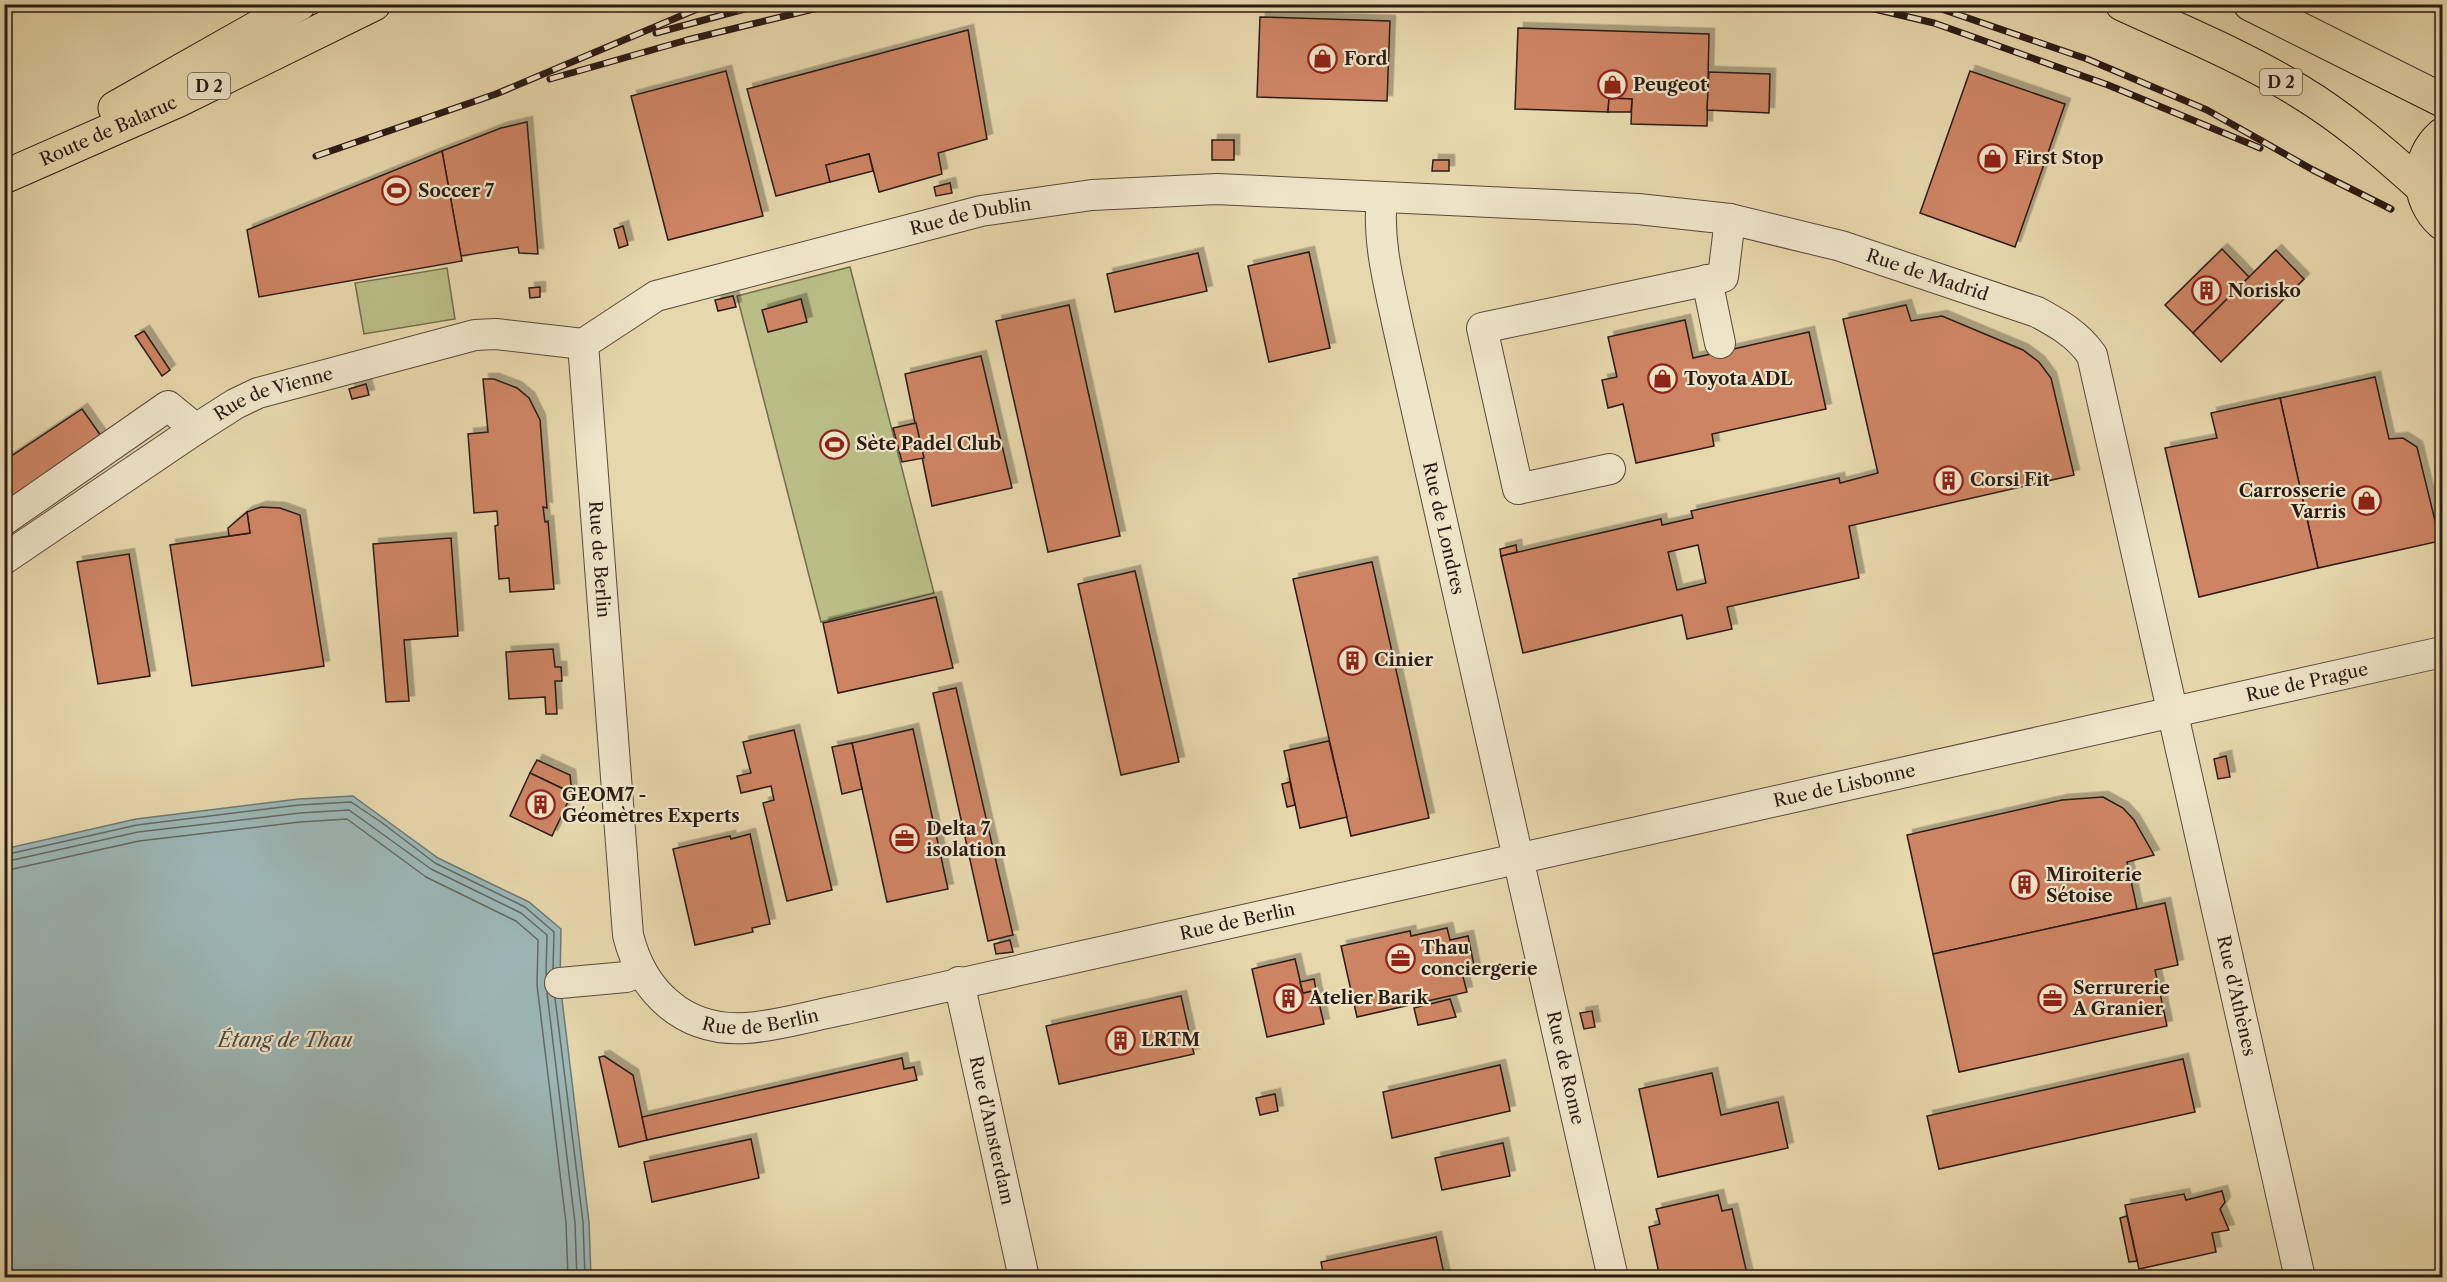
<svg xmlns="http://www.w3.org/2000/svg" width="2447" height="1282" viewBox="0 0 2447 1282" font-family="'Libre Caslon Text',serif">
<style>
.green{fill:#babd86;stroke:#726c4c;stroke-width:1.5}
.water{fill:#9cb7b6;stroke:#6e7975;stroke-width:1.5}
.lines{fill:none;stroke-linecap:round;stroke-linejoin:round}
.shore{stroke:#636964;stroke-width:1.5}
.building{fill:#cd8463;stroke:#2a1b13;stroke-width:1.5;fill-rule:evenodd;filter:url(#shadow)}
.minor-casing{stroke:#594a39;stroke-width:32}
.major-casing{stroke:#2a1b13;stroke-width:35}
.minor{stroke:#efe5c9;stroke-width:30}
.major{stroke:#e6d7ac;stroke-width:33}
.rail-casing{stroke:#2a1b13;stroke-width:7}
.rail{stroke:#efe5c9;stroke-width:4.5;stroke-dasharray:14;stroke-linecap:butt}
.labels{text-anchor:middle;stroke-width:4.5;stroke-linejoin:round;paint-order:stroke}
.shield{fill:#efe5c9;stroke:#65584a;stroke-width:1.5}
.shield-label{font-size:16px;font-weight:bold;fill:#2a1b13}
.poi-label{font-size:18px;font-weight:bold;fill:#2a1b13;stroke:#efe5c9;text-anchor:start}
.street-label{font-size:18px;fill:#2a1b13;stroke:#efe5c9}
.water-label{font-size:20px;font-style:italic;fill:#4c4a44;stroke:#efe5c9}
</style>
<defs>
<filter id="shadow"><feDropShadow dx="5.5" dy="-5.5" stdDeviation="0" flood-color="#0004"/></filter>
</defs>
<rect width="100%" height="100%" fill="#e6d7ac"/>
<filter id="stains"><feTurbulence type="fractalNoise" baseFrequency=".00333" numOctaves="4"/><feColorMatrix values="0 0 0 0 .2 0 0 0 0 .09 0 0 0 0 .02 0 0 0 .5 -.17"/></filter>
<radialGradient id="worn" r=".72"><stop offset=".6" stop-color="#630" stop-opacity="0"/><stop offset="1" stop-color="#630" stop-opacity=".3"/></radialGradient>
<g class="green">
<path d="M850,267l84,326 -113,29 -84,-326z"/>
<path d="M447,268l8,51 -91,15 -9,-51z"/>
</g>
<path class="water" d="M353,796l85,62 91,44 32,27 -1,54 29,239 2,55h-586l-1,-428 132,-30 163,-20z"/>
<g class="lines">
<g class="shore">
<path d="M4,855l133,-30 162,-20 52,-3 30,20 54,41 90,44 29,25 -1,37"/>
<path d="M4,862l134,-30 162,-19 49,-3 82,59 90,44 26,22 -1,40"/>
<path d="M4,871l135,-30 161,-19 47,-3 79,58 90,44 22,19 -1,45 29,238 2,55"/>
<path d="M547,993l28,230 2,55"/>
<path d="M555,998l28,224 2,56"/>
</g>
</g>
<g class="building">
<path d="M1260,17l130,4 -3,80 -130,-4z"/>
<path d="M1518,28l191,6 -2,92 -76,-2 1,-25 -23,-1 -1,14 -93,-3z"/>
<path d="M968,30l19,109 -49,14 4,21 -63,18 -10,-38 -43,11 4,17 -54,14 -29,-107z"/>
<path d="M726,71l37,145 -95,24 -37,-144z"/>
<path d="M1970,71l95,33 -50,143 -95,-34z"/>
<path d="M1709,72l61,2 -1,39 -62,-3z"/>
<path d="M1609,98l23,1 -1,13h-23z"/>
<path d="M527,122l11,132 -19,-1 -1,-6 -57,9 -19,-105 59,-23z"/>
<rect x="1212" y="140" width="22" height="20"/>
<path d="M442,151l20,110 -203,36 -12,-67z"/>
<path d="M869,154l4,17 -43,11 -4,-17z"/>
<path d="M1433,160h16v11h-17z"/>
<path d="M950,183l2,10 -16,3 -2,-9z"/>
<path d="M623,226l5,19 -9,3 -5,-19z"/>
<path d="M2222,249l27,28 -56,56 -28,-28z"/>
<path d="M2276,250l28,29 -83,83 -28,-29z"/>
<path d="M1309,252l21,96 -61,14 -21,-96z"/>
<path d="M1198,253l9,38 -92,21 -8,-38z"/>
<path d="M540,287v10l-10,1 -1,-10z"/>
<path d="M733,296l3,11 -18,4 -3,-11z"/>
<path d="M801,299l6,23 -39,10 -6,-22z"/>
<path d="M1069,305l51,231 -72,16 -52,-231z"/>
<path d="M1906,305l5,16 31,-5 81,34 16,12 12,16 23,97 -225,51 10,52 -132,29 5,22 -45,10 -5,-24 -159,38 -22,-97 160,-37 1,6 31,-7 -2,-7 148,-33 1,5 38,-10 -35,-154zM1698,545l8,38 -29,7 -9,-38z"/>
<path d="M1685,320l8,38 116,-26 17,77 -114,25 2,12 -78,17 -13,-59 -15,4 -6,-28 15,-3 -9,-40z"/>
<path d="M144,331l26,39 -8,6 -27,-40z"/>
<path d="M981,356l31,132 -80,18 -27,-132z"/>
<path d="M2375,377l14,62 14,-1 14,9 23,94 -122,27 -38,-170z"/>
<path d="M483,379h11l23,9 12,10 11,22 7,88 -4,-1 2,15 3,-1 6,68 -44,3 -1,-14 -10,1 -4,-53 3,-1 -1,-14 -23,2 -6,-79 20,-2z"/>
<path d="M366,384l3,11 -17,4 -3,-10z"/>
<path d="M2280,398l38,170 -119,29 -34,-149 52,-10 -6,-25z"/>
<path d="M82,409l24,34 -102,64v-46z"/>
<path d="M916,423l8,35 -22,4 -9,-34z"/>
<path d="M261,507l19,1 20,7 24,151 -132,20 -22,-141 80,-12 -3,-21z"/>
<path d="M247,512l3,21 -21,3 -1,-8z"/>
<path d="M451,538l7,98 -54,4 5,61 -23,1 -13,-158z"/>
<path d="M1516,545l1,7 -16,4 -1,-7z"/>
<path d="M129,554l21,122 -52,8 -21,-122z"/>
<path d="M1372,562l57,256 -78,18 -58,-257z"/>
<path d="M1135,571l44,191 -58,13 -43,-191z"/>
<path d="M936,597l17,71 -115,25 -15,-70z"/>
<path d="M553,649l2,18h6l1,14h-7l2,33h-11l-1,-17 -36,2 -3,-47z"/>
<path d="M956,688l57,247 -25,6 -55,-248z"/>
<path d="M913,729l35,160 -61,13 -35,-159z"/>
<path d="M794,730l38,160 -45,11 -24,-98 11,-3 -3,-14 -30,7 -4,-17 14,-3 -8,-31z"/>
<path d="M1329,741l18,76 -47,11 -16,-77z"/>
<path d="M852,743l10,46 -20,5 -10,-47z"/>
<path d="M2226,756l4,21 -12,2 -4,-20z"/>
<path d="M537,760l33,15 2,18 -42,-20z"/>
<path d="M530,773l42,20 -20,43 -42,-20z"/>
<path d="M1290,782l5,23 -8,2 -5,-23z"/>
<path d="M2103,797l20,11 11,12 20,35 -27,7 10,47 -204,45 -26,-119 155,-35z"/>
<path d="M750,834l20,90 -18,4 1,4 -58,13 -22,-96 57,-13 1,3z"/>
<path d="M2165,903l13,62 -23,5 12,56 -208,46 -26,-118z"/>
<path d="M1447,928l3,12 18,-4 7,34 -13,3 5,19 -110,25 -16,-71 69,-15 1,5z"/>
<path d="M1010,940l3,12 -17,2 -2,-10z"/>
<path d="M1295,959l8,34 13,-3 8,34 -57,13 -15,-68z"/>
<path d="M1314,979l2,11 -13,3 -3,-11z"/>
<path d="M1181,996l13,58 -135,30 -13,-58z"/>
<path d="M1450,999l6,18 -38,8 -4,-17z"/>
<path d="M1592,1011l3,16 -11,2 -4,-16z"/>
<path d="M604,1056l29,19 14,65 -28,7 -20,-90z"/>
<path d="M902,1058l2,11 10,-2 3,13 -270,60 -5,-23z"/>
<path d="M2183,1059l12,53 -256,57 -12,-53z"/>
<path d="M1500,1065l10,46 -118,27 -9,-46z"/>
<path d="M1712,1073l9,42 57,-13 10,46 -130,29 -19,-88z"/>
<path d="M1275,1094l3,17 -18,4 -4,-17z"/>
<path d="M751,1139l8,39 -107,24 -8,-40z"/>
<path d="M1503,1143l7,33 -68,14 -7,-32z"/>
<path d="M2222,1191l3,11 -5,7 9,21 -17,3 4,19 -77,17 -14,-64 59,-11 2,6z"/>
<path d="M1718,1195l4,16 10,-2 16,69h-88l-11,-51 11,-3 -4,-15z"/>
<path d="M2127,1216l10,45 -8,1 -9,-44z"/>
<path d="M1436,1237l9,41h-121l-3,-16z"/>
</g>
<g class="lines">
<defs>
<g id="minor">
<path id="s1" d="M1382,197c-5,43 7,87 16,130l215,951"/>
<path d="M1707,280l13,63"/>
<path id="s2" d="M583,344l73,-48 325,-85 111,-16 125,-6 421,20 92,10 111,27 196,66c22,12 40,22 55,43l208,923"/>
<path id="s3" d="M583,344l45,591c14,57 56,97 118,93 33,-2 67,-13 100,-19l1596,-357"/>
<path d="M1610,469l-92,20 -36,-161 241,-51 7,-58"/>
<path d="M4,520l164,-114 28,23"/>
<path id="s4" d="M4,559l192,-130 39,-25 23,-11 217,-58 21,-1 87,10"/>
<path id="s5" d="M959,982l65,296"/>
<path d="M560,983l66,-6 14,-5"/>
</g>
<g id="major">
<path d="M2122,4c59,27 122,53 177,87 45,27 85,62 123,96"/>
<path d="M2250,4l192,96"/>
<path d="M115,108l184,-104"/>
<path d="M2442,135c-27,23 -26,65 0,88"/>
<path id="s6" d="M4,177l173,-76 197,-97"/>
</g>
</defs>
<use href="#minor" class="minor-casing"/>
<use href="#major" class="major-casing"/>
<use href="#minor" class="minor"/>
<use href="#major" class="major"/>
<defs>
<g id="rail">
<path d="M1853,4l81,19 174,62 152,63"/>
<path d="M1927,4l160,55 120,51 106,60 78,39"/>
<path d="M656,33l107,-29"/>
<path d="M550,79l137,-39 147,-36"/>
<path d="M316,156l180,-62 213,-90"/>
</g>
</defs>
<use href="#rail" class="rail-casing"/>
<use href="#rail" class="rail"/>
</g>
<defs>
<symbol id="shop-ring" viewBox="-11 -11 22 22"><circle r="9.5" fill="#efe5c9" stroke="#8f2418" stroke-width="1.5"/><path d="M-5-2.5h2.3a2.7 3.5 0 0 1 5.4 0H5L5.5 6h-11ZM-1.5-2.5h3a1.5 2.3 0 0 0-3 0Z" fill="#8f2418"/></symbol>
<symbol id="stadium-ring" viewBox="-11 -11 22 22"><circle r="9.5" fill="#efe5c9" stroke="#8f2418" stroke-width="1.5"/><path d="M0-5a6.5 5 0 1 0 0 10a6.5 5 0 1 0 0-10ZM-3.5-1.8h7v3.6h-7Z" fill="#8f2418"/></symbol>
<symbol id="building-ring" viewBox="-11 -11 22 22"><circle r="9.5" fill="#efe5c9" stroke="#8f2418" stroke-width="1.5"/><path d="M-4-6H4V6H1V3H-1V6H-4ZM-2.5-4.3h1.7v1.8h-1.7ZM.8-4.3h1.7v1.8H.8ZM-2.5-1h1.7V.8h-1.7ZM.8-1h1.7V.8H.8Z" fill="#8f2418"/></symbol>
<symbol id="office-ring" viewBox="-11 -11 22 22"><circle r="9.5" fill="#efe5c9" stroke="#8f2418" stroke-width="1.5"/><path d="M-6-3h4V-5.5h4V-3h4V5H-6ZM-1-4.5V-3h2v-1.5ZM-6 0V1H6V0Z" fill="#8f2418"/></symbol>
</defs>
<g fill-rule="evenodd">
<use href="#shop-ring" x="1306" y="42" width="33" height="33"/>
<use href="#shop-ring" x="1596" y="68" width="33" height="33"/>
<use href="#shop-ring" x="1976" y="142" width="33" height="33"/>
<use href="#stadium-ring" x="380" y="174" width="33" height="33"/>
<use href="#building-ring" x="2190" y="274" width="33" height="33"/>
<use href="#shop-ring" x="1646" y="362" width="33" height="33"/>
<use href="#stadium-ring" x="818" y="428" width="33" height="33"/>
<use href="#building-ring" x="1932" y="464" width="33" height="33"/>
<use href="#shop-ring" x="2350" y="484" width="33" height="33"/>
<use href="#building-ring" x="1336" y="644" width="33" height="33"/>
<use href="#building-ring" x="524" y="788" width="33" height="33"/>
<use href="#office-ring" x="888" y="822" width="33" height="33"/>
<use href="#building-ring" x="2008" y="868" width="33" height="33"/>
<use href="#office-ring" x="1384" y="942" width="33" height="33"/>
<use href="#building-ring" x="1272" y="982" width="33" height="33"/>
<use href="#office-ring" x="2036" y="982" width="33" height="33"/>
<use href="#building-ring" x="1104" y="1024" width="33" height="33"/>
</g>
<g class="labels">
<g class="shield">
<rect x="2260" y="69" width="42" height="26" rx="4.5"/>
<rect x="188" y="73" width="42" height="26" rx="4.5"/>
</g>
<g class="shield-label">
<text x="2281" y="88">D 2</text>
<text x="209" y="92">D 2</text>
</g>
<g class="poi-label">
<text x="1344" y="65">Ford</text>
<text x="1633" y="91">Peugeot</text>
<text x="2014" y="164">First Stop</text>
<text x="418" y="197">Soccer 7</text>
<text x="2228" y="297">Norisko</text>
<text x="1684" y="385">Toyota ADL</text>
<text x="856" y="450">Sète Padel Club</text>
<text x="1970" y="486">Corsi Fit</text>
<text x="2346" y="497" text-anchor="end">Carrosserie<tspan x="2346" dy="21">Varris</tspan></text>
<text x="1374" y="666">Cinier</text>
<text x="562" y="801">GEOM7 -<tspan x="562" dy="21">Géomètres Experts</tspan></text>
<text x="926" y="835">Delta 7<tspan x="926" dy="21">isolation</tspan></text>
<text x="2046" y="881">Miroiterie<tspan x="2046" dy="21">Sétoise</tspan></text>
<text x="1421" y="954">Thau<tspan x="1421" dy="21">conciergerie</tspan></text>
<text x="2073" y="994">Serrurerie<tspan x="2073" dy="21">A Granier</tspan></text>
<text x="1309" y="1004">Atelier Barik</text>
<text x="1141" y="1046">LRTM</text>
</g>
<g class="street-label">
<text dy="6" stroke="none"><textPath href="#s6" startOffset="114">Route de Balaruc</textPath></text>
<text dy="6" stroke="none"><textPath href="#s2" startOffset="412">Rue de Dublin</textPath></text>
<text dy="6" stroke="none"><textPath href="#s2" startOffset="1380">Rue de Madrid</textPath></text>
<text dy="6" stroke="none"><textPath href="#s4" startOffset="318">Rue de Vienne</textPath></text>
<text dy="6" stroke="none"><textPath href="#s1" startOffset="338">Rue de Londres</textPath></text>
<text dy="6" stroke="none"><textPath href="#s3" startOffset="216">Rue de Berlin</textPath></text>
<text dy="6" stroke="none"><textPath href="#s3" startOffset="2356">Rue de Prague</textPath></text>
<text dy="6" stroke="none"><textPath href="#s3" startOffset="1882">Rue de Lisbonne</textPath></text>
<text dy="6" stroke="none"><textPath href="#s3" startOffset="1260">Rue de Berlin</textPath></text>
<text dy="6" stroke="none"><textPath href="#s2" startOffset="2223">Rue d'Athènes</textPath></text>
<text dy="6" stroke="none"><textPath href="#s3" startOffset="772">Rue de Berlin</textPath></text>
<text dy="6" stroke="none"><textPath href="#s1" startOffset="891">Rue de Rome</textPath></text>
<text dy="6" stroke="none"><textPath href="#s5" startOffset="152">Rue d'Amsterdam</textPath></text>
</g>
<g class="water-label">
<text x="285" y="1047">Étang de Thau</text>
</g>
</g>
<rect width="2447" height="1282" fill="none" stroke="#e6d7ac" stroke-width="24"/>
<rect x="6" y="6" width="2435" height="1270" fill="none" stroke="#2a1b13" stroke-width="3"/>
<rect x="12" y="12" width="2423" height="1258" fill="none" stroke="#2a1b13" stroke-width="1.5"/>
<rect width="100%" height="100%" filter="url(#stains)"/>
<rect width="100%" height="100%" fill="url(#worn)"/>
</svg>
